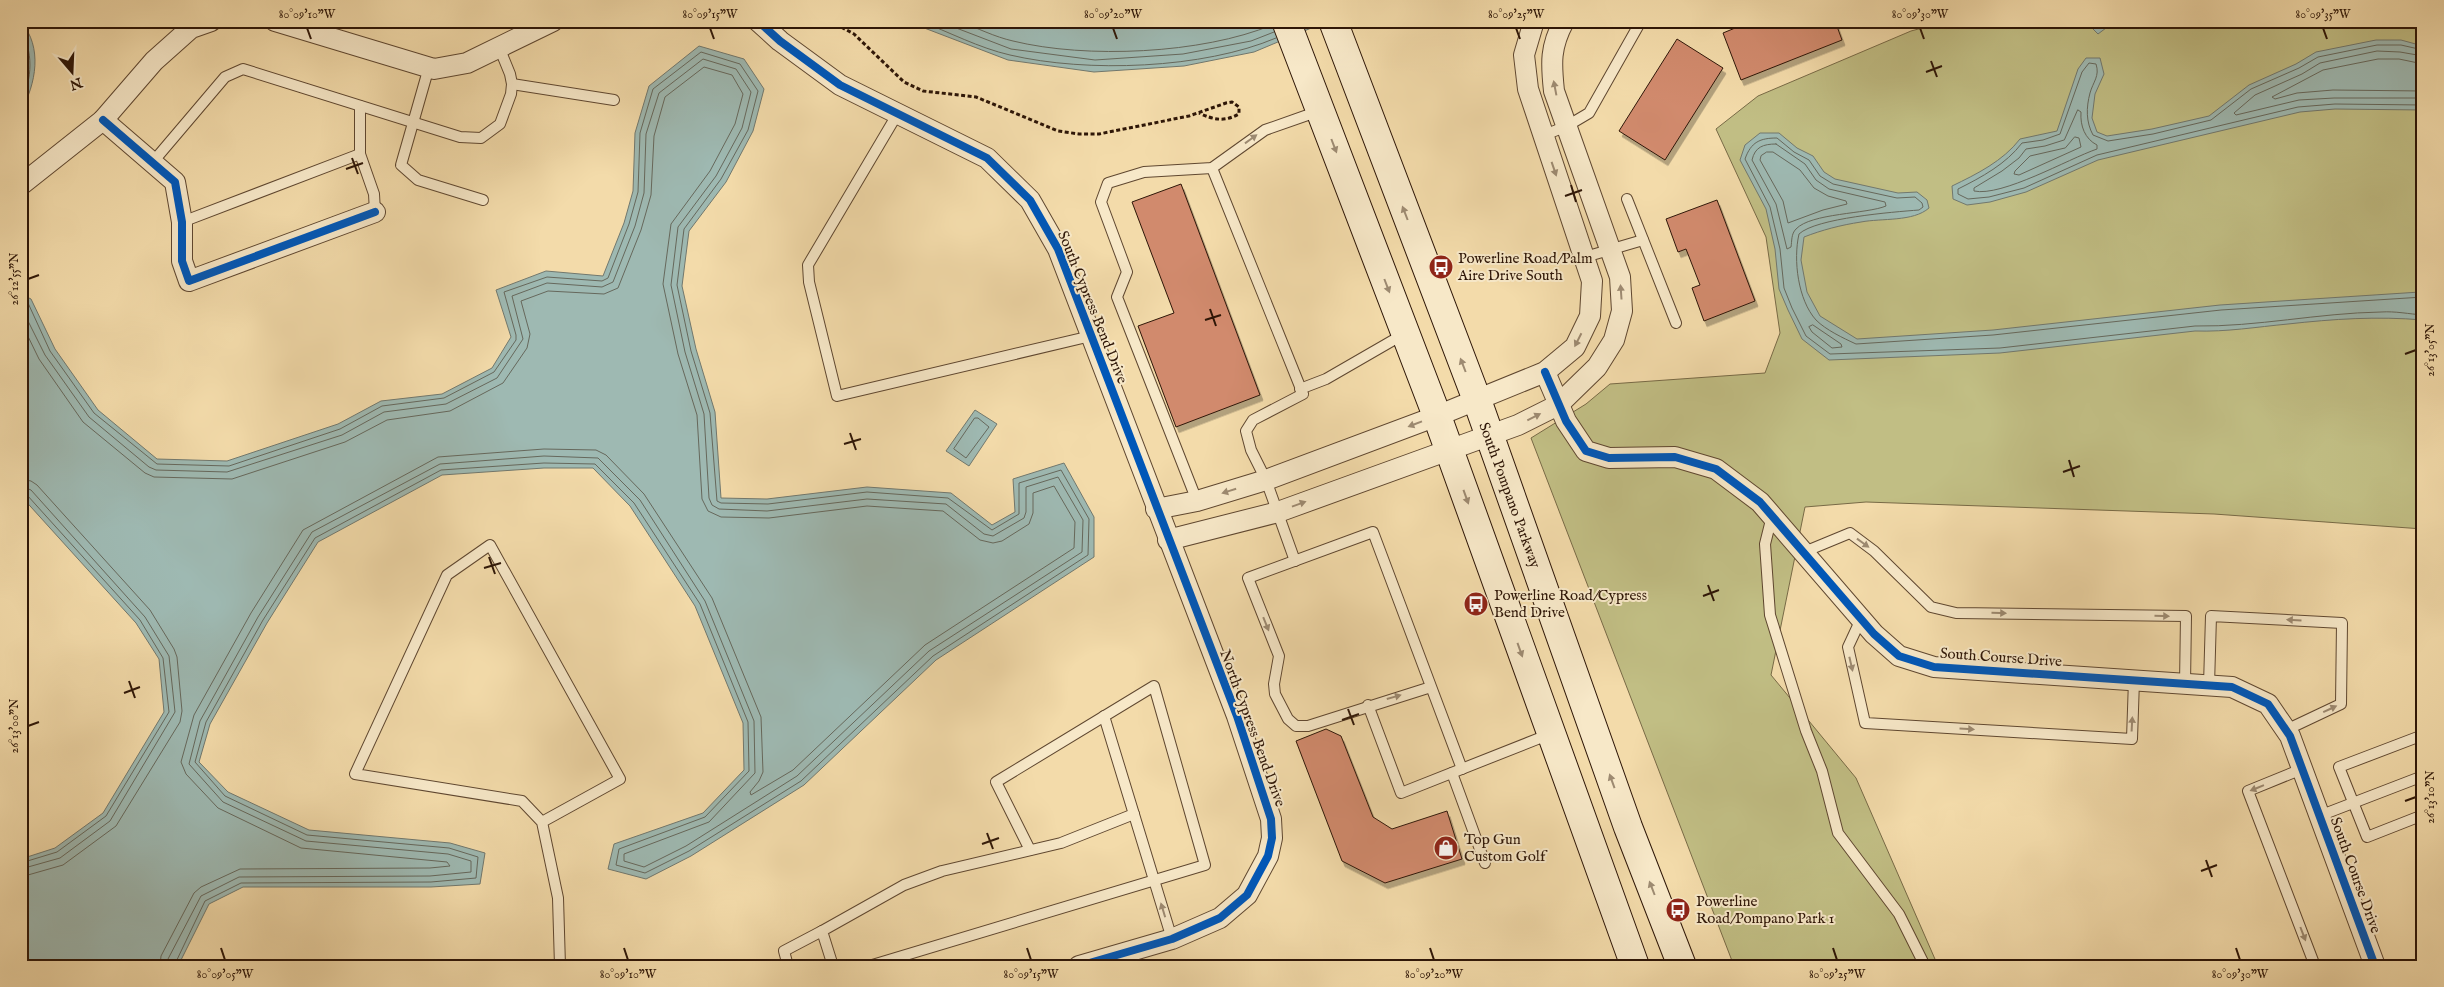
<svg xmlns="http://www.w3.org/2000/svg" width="2444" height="987" viewBox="0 0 2444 987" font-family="'IM FELL English',serif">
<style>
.green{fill:#c1be84;stroke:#786a46}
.water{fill:#9eb9b2;stroke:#71786e}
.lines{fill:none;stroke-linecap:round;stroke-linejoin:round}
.shore{stroke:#66685c;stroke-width:1}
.building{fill:#d18a6d;stroke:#2e1607;filter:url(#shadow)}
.service-casing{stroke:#5f4730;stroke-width:12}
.minor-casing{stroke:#5f4730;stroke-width:22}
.secondary-casing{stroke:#2e1607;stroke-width:30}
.path{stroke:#2e1607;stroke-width:3;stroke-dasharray:4 2.5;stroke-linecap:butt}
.service{stroke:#f7e8c8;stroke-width:10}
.minor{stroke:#f7e8c8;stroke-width:20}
.secondary{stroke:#f7e8c8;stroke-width:28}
.cycleway-casing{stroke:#f7e8c8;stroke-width:11}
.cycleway{stroke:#0057b8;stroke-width:8}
.oneway{fill:#9d8a71}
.ticks{fill:none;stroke:#2e1607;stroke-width:2}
.labels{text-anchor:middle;stroke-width:4;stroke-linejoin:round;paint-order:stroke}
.poi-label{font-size:15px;fill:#2e1607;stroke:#f7e8c8;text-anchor:start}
.street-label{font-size:15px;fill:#2e1607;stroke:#f7e8c8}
.neatline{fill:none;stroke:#2e1607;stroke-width:2}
.ticks-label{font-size:12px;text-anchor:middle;fill:#2e1607}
</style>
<defs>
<filter id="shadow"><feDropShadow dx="3" dy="5.5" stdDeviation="0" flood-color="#0004"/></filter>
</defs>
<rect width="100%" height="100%" fill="#f3dbaa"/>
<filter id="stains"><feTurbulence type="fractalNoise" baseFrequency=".004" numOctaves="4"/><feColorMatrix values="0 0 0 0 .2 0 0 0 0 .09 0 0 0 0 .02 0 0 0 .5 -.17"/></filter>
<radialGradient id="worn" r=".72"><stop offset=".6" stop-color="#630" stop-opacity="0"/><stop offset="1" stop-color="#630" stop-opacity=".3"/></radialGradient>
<path class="green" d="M1948,21h475v508l-209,-15 -348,-12 -61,5 -34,168 85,103 82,188h-204l-203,-528 55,-34 24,-20 155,-11 15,-40 -14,-96 -50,-108 42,-33 153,-65z"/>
<g class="water">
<path d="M906,21h422l-74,31 -70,14 -90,6 -86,-12z"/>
<path d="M2088,21h23l-1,4 -12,9 -10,-10z"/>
<path d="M21,22c22,25 15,62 0,89z"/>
<path d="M2376,40h25l22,6v64l-88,-1 -35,3 -202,48 -72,32 -36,10 -23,3 -14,-6 -1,-13c25,-12 51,-25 68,-47l37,-8 21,-62 8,-11h14l4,16 -9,20 -3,24 5,14 10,4 45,-7 57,-13 40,-31 47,-21 20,-12z"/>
<path d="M699,46l45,13 20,30 -11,42 -27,51 -37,49 -7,55 14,63 19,63 6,86 46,1 100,-12 84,6 41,32 23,-13 -2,-33 51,-16 30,54v40l-158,103 -132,125 -113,71 -45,23 -38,-10 6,-25 89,-31 41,-43 -1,-47 -48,-117 -65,-100 -37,-38h-49l-102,7 -124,67 -51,81 -57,101 -11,38 29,30 81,38 141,13 35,10 -5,31 -49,3h-188l-34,17 -31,62h-157v-107l34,-11 48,-35 61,-101 -5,-53 -23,-36 -115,-127v-202l10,5 24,50 43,61 59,49 70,2 111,-37 43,-23 61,-7 50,-26 19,-31 -15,-47 50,-19 57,5 21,-53 9,-32 2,-58 14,-47z"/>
<path d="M1760,133h19l18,15 16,8 11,16 11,7 63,14 19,-1 10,8 2,8c-16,14 -47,10 -68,14 -20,3 -39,8 -57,15l-3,23 6,32 13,24 37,23 136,-9 227,-25 200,-13 3,1v27c-46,-4 -90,-1 -135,4 -32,3 -61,8 -93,7l-195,22 -171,7 -27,-21 -14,-29 -9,-21 -4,-40 -9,-40 -26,-49 5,-15z"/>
<path d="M975,410l22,14 -28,42 -23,-15z"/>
</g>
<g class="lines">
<g class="shore">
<path d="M920,21c29,11 59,27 90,34 77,18 193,14 266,-17"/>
<path d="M938,21l73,28 84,11 88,-6 68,-13 23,-9"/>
<path d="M959,21c18,7 36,16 54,20 73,18 189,13 259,-16"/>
<path d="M21,30c12,21 12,49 0,70"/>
<path d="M2423,50l-22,-5h-24l-59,12 -19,11 -48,21 -40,31 -58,14 -45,7 -15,-6c-7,-13 -7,-27 -3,-42 3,-11 10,-17 6,-29l-7,-1 -7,9 -22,62 -17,6 -21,3c-16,21 -40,34 -64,46v5l10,5 21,-2 35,-9 73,-33 201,-48 37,-3 88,1"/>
<path d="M2423,56l-23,-4 -23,-1 -57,12 -18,11 -47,21 -21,18 2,2 63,-15 35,-2h89"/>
<path d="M2423,64l-24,-5h-21l-55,11 -51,27 3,2 22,-6 36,-3 90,1"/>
<path d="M2078,110l3,2c-1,14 4,27 16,33v4c-29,10 -95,48 -123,42v-3l28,-17 17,-13 7,-9 19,-3 19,-6z"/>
<path d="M2075,137l4,1 2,9 -62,28 -5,-1 1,-3 15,-15 35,-8z"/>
<path d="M1776,144l29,20 11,16 13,9 56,13 1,4c-19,8 -75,7 -90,23 -5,5 -4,12 -5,18l-4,2 -11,-45 -24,-44c3,-13 11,-16 24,-16z"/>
<path d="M1767,152h6l27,18 14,18 14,8 18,5 1,3 -24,6 -35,13 -5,-22 -23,-41 1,-4z"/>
<path d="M2423,297l-202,13 -228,25 -137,9c-13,-6 -30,-14 -40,-24 -18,-20 -23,-60 -17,-86 17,-16 94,-22 120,-24l4,-3 -1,-4 -7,-6 -18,1 -64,-14 -13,-8 -11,-16 -15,-8 -17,-14c-17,0 -26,4 -32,21l25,48 10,42 4,39 8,20 14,28 24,18 170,-6 195,-22c62,1 123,-13 186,-14 14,-1 28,2 42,3"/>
<path d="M21,299l7,4 22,48 44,62 63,51 72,2 111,-37 42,-23 62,-8 50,-26 22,-32v-5l-12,-43 43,-15 55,4 6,-3 21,-54 9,-32 2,-59 13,-44 48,-37 39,12 18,27 -10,39 -27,49 -37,50 -7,56 14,66 19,62 7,88 4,2 47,1 99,-12 81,6 44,32 27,-16v-31l42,-13 28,49 -1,36 -155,101 -132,125 -112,70 -44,22 -29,-8 3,-16 86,-32 44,-46 -1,-49 -48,-118 -66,-101 -39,-39 -51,-1 -103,7 -126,68 -52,82 -57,102 -11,40 30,34 82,39 142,13 29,9 -2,21 -45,4 -190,1 -36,18 -31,65"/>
<path d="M21,307l24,48 44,62 60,50 7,3 71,2 115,-37 42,-23 62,-8 51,-26 26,-39 -11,-43 35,-13 55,4 11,-5 22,-56 9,-33 2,-59 13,-41 44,-34 33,10 15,23 -9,36 -26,48 -38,51 -7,58 14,67 19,62 5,84 3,7 7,4 48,2 100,-12 79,5 38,30 9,2 31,-18 2,-6v-25l32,-10 25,43 -1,32 -153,99 -132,125 -111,70 -42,21 -20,-6v-7l85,-32 46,-49 -1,-52 -49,-120 -65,-101 -42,-42 -54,-2 -104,8 -128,68 -54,85 -58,104 -11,43 34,38 83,39 142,13 23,7v11l-41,4 -191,1 -38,19 -33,63 -1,7"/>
<path d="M21,322l18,37 44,63 62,51 9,4 78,2 113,-37 42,-22 63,-9 53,-28 24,-35 3,-14 -9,-33 27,-10 56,3 14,-6 23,-58 10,-35 3,-59 11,-39 39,-30 28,8 11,19 -8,30 -25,47 -39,53 -8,60 15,70 19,61 5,84 6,12 13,6 48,1 98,-12 76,5 37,29 13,3 9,-2 27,-17 4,-11v-20l21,-7 21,36 -1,26 -149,97 -132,125 -42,25 -1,-3 9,-11 4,-9 -2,-55 -49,-119 -68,-104 -38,-39 -10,-5 -52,-1 -106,8 -135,73 -52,83 -57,102 -13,47 5,12 32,34 83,40 146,14 3,4 -20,2 -190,1 -39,18 -7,6 -33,63 -1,10"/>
<path d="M1813,325l28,19 1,3 -10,1 -20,-16 -3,-5z"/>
<path d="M975,418h3l11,9 -23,31 -12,-9z"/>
<path d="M21,479l10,2 6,4 113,125 24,39 3,8 5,54 -2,11 -64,104 -53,39 -42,12"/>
<path d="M21,486l10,4 114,127 24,39 6,56 -65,109 -50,37 -39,11"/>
<path d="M21,493l6,2 113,125 23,38 6,54 -63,104 -49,36 -36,11"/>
</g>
</g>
<g class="building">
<path d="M1752,21h83l7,19 -101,40 -18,-47z"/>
<path d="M1677,39l46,29 -58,92 -46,-29z"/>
<path d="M1181,184l79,211 -84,32 -38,-101 36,-13 -42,-111z"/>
<path d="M1717,200l38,101 -51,20 -12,-33 8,-3 -14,-36 -8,3 -12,-33z"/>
<path d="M1326,729l15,7 32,81 19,12 55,-18 15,48 -77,24 -43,-22 -46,-120z"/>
</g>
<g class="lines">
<defs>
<g id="service">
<path d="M429,67l-28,98 17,15 65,20"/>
<path d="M512,84l102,16"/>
<path d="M360,106v48l14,40 1,18"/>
<path d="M898,113l-90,152 1,17 28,114 254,-60"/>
<path d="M1542,136l25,-10 22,-13 52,-92"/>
<path d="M152,163l73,-86 18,-8 217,68 21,1 19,-14 11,-30 1,-10 -2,-10 -11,-27"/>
<path d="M1212,168l91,226 -50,26 -7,11 5,19 15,30 29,81"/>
<path d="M1627,199l49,124"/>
<path d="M182,222l178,-68"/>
<path d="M1585,257l58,-17"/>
<path d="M1300,389l26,-10 78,-45"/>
<path d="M1197,501l-80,-204 10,-25 -26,-70 7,-19 36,-11 68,-4 53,-38 54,-19"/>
<path d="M1772,516l-7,28 5,71 36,116 16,40 16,62 61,81 26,52"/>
<path d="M1804,552l46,-19 24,18 57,56 25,6 230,3 -1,68"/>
<path d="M1861,619l-13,28 17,76 267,16 2,-59"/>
<path d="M2209,685l2,-69 131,7 -1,81 -55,26"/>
<path d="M1431,687l-123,39h-12l-8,-7 -13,-25 -1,-10 5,-28 -31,-78 125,-46 89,237"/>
<path d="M1368,705l33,88 149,-59"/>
<path d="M1104,716l68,223"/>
<path d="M2423,735l-84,32 28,70 56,-22"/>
<path d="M2302,769l-54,22 67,175"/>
<path d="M1452,773l33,90"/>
<path d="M2319,816l104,-40"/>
<path d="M542,822l78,-43 -130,-234 -43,30 -92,199 167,27 20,21 16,76 2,68"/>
<path d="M788,966l-4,-15 38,-20"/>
<path d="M833,966l-11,-35 82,-46 38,-14 119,-28 73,-29"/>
<path d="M869,966l336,-101 -51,-179 -158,96 34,68"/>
</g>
<g id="minor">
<path d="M275,21l159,48 33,-6 86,-42"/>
<path d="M758,21l22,20 60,44 147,73 43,42 28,49 179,467 34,103 1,19 -4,18 -21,39 -27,23 -48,21 -93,27"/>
<path d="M103,120l72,62 7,40v39l7,20 186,-69"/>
<path d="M21,185l82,-65 51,-59 37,-33 20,-7"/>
<path d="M1545,372l21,49 20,30 23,7 66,-1 41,12 44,33 114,132 25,22 35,11 298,20 36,17 22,32 85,230"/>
<path d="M1156,509l41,-8 69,-21 171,-64 108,-44 30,-25 15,-31 2,-35 -64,-192 -4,-34 10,-34"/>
<path d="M1168,540l110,-28 240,-87 40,-20 39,-38 17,-27 8,-29 -2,-34 -66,-186c-3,-28 -4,-44 10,-70"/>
</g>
<g id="secondary">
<path d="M1286,21l151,395 198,550"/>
<path d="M1333,21l144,379 151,427 54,139"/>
</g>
</defs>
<use href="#service" class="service-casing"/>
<use href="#minor" class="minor-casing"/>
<use href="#secondary" class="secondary-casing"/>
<path class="path" d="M830,21l24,13 50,48 19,9 53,6 82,34 21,3h20l90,-18 37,-13 6,-1 7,5v7c-15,8 -25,6 -40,-1"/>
<use href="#service" class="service"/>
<use href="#minor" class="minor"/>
<use href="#secondary" class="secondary"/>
<defs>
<g id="cycleway">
<path d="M758,21l22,20 60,44 147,73 43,42 28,49 179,467 34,103 1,19 -4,18 -21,39 -27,23 -48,21 -93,27"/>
<path d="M103,120l72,62 7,40v39l7,20 186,-69"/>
<path d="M1545,372l21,49 20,30 23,7 66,-1 41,12 44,33 114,132 25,22 35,11 298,20 36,17 22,32 85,230"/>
</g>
</defs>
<use href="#cycleway" class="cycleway-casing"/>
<use href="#cycleway" class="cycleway"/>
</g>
<defs><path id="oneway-solid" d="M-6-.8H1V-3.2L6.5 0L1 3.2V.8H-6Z" transform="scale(1.25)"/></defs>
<g class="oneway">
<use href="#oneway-solid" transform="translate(1555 88) rotate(-101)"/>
<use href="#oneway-solid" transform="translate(1251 139) rotate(-36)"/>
<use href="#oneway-solid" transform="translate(1334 146) rotate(69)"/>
<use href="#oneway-solid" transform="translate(1554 169) rotate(71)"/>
<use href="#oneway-solid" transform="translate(1405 213) rotate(-111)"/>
<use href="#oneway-solid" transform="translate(1387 286) rotate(69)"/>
<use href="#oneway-solid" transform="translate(1621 292) rotate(-94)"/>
<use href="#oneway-solid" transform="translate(1578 340) rotate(117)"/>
<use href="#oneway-solid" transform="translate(1463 365) rotate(-111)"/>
<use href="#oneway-solid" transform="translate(1534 417) rotate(-27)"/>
<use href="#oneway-solid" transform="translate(1415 424) rotate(159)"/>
<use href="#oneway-solid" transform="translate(1229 491) rotate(163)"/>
<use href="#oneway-solid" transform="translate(1466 497) rotate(70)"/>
<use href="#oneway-solid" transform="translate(1299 504) rotate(-20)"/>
<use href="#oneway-solid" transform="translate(1863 543) rotate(36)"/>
<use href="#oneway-solid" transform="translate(1999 613) rotate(1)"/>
<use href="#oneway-solid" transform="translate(2162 616) rotate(1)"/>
<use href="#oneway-solid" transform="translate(2294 620) rotate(-177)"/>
<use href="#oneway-solid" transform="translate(1266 624) rotate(68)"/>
<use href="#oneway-solid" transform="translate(1520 650) rotate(70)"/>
<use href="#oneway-solid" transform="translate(1851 664) rotate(77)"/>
<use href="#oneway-solid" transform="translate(1394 697) rotate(-16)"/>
<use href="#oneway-solid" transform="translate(2330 709) rotate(-25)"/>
<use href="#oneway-solid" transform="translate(2132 724) rotate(-87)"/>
<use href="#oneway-solid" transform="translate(1967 729) rotate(3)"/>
<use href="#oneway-solid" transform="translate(1612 781) rotate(-110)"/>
<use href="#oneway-solid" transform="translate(2257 788) rotate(158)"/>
<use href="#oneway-solid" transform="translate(1652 888) rotate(-111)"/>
<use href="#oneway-solid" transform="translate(1163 910) rotate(-107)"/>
<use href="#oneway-solid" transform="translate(2303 934) rotate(69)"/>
</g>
<path class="ticks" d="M307,28l4,11M710,28l4,11M1113,28l4,11M1516,28l4,11M1920,28l4,11M2323,28l4,11M1931,61l6,16M1926,72l16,-6M352,158l6,16M346,169l17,-6M1571,185l5,17M1565,196l17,-6M28,279l11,-4M1210,309l6,17M1205,320l16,-5M2405,354l11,-4M850,433l6,17M844,444l17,-5M2069,460l5,17M2063,472l17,-6M489,557l6,17M484,568l17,-5M1708,585l6,16M1703,596l16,-6M129,681l6,17M124,693l16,-6M1348,709l6,16M1342,720l17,-6M28,726l11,-4M2405,801l11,-4M987,833l6,16M982,844l17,-6M2206,860l6,17M2201,871l16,-6M221,948l4,12M624,948l4,12M1027,948l4,12M1430,948l4,12M1833,948l4,12M2236,948l4,12"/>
<defs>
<symbol id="bus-disc" viewBox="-11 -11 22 22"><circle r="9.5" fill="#8f2418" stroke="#f7e8c8"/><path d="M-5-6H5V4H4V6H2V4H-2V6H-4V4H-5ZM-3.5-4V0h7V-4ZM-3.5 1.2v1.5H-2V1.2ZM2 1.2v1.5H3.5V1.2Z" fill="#fff"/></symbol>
<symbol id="shop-disc" viewBox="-11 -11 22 22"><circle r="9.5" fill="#8f2418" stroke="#f7e8c8"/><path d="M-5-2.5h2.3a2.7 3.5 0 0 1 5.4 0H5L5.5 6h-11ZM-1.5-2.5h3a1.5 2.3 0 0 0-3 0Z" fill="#fff"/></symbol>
</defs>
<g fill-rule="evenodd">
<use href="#bus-disc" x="1427" y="253" width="28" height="28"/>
<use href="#bus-disc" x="1462" y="590" width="28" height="28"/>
<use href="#shop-disc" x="1432" y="834" width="28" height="28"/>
<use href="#bus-disc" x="1664" y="896" width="28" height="28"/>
</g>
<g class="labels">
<g class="poi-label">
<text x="1458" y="263">Powerline Road/Palm<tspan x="1458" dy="17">Aire Drive South</tspan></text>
<text x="1494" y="600">Powerline Road/Cypress<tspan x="1494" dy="17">Bend Drive</tspan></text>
<text x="1464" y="844">Top Gun<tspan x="1464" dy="17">Custom Golf</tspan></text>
<text x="1696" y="906">Powerline<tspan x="1696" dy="17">Road/Pompano Park 1</tspan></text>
</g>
<g class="street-label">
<text transform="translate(1093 307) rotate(68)" y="5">South Cypress Bend Drive</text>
<text transform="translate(1510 495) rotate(70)" y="5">South Pompano Parkway</text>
<text transform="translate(2001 657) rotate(4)" y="5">South Course Drive</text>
<text transform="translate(1253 728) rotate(70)" y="5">North Cypress Bend Drive</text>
<text transform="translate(2356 875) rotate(70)" y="5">South Course Drive</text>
</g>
</g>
<rect width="2444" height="987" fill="none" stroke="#f3dbaa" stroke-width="55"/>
<g transform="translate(72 72) rotate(161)" stroke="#f7e8c8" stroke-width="4" paint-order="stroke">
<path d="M0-4L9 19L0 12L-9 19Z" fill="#2e1607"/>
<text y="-8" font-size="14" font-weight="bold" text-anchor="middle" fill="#2e1607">N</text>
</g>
<rect x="28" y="28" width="2388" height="932" class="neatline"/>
<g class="ticks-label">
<text x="307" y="18">80°09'10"W</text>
<text x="710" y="18">80°09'15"W</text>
<text x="1113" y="18">80°09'20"W</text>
<text x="1516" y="18">80°09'25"W</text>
<text x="1920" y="18">80°09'30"W</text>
<text x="2323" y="18">80°09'35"W</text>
<text transform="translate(14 279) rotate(-90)" y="4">26°12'55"N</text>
<text transform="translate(2430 350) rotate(-90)" y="4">26°13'05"N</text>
<text transform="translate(14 726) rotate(-90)" y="4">26°13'00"N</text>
<text transform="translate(2430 797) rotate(-90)" y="4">26°13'10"N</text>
<text x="225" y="978">80°09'05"W</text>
<text x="628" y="978">80°09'10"W</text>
<text x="1031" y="978">80°09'15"W</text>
<text x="1434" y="978">80°09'20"W</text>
<text x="1837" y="978">80°09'25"W</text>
<text x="2240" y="978">80°09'30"W</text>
</g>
<rect width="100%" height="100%" filter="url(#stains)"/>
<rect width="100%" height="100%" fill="url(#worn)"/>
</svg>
